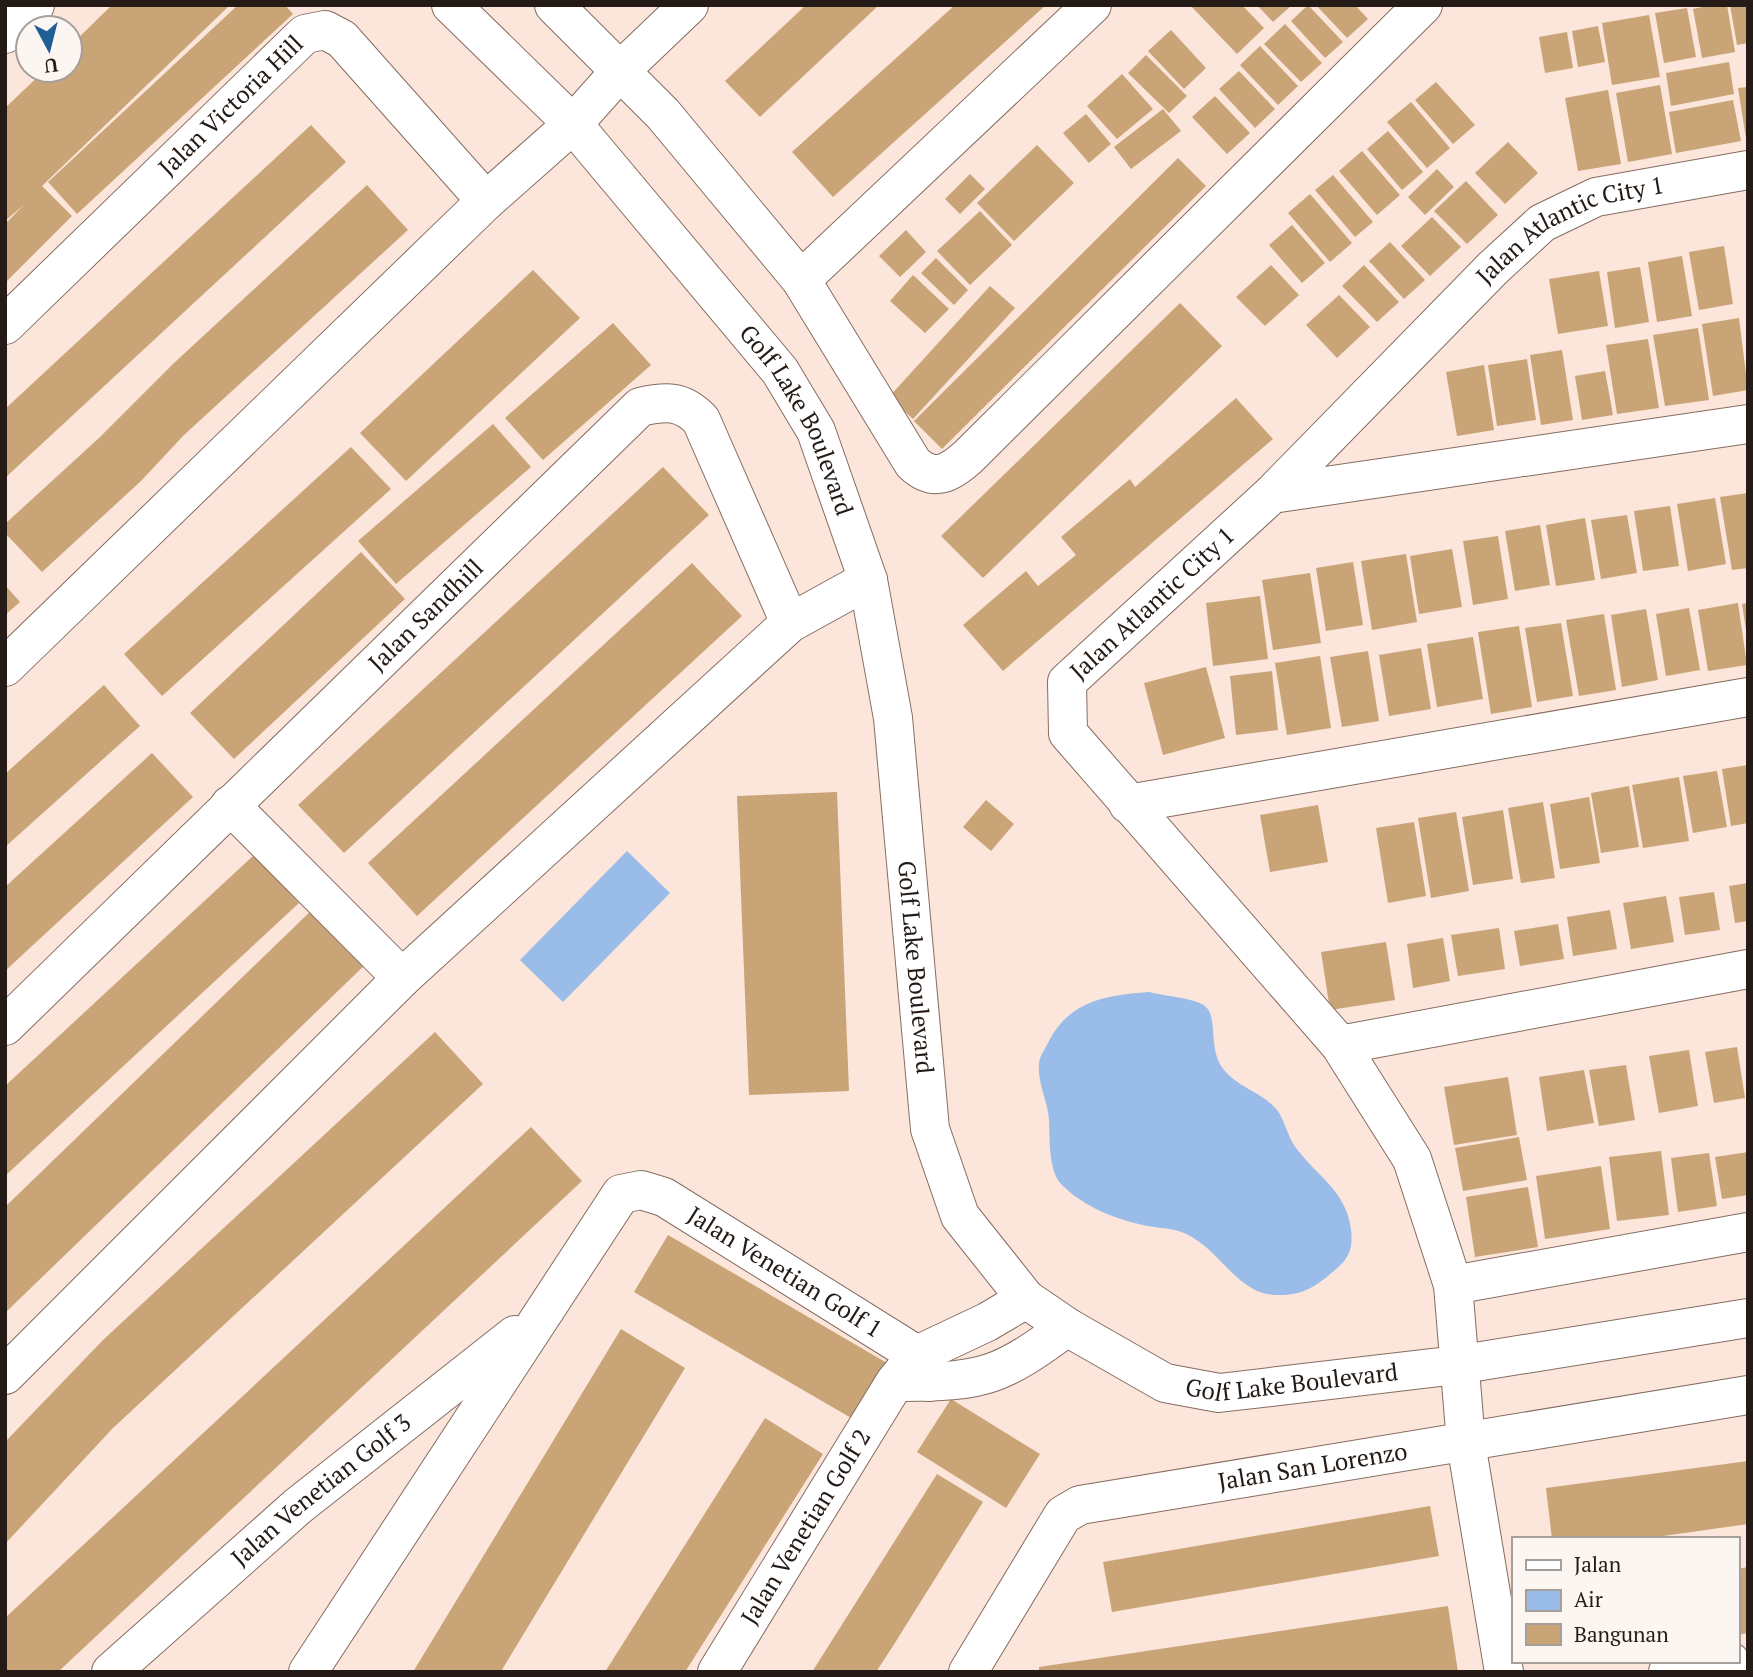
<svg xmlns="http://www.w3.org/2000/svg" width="1753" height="1677" viewBox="0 0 1753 1677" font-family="'PT Serif',serif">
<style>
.water{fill:#99bce8}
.building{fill:#c9a477}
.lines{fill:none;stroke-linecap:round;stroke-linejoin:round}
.minor-casing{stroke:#856d61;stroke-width:40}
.minor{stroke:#fff;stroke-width:38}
.labels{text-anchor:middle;stroke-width:5;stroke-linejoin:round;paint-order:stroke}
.street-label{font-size:24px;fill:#241b16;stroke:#fcf6f3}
</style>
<rect width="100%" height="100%" fill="#fce5da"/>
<g class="water">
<path d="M627,851l43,42 -107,109 -43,-42z"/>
<path d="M1149,992c15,4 45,6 56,14 14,12 2,43 19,64 16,19 37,21 53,40 8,10 10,26 19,38 21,28 50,43 55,81 2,19 -1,29 -16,41 -21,18 -33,26 -61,25 -33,-2 -51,-37 -76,-54 -20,-15 -33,-11 -55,-16 -28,-6 -58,-18 -80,-39 -15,-13 -13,-47 -14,-66 -1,-19 -12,-37 -10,-57 1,-8 8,-17 11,-24 21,-39 59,-44 99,-47z"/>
</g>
<g class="building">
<path d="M112,5h118l-188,181 30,30 -67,67v-59l20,-20 -20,17v-113l40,-38h25v-24z"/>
<path d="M238,5h47l8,9 -216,200 -29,-32z"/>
<path d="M806,5h73l-119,112 -35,-36z"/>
<path d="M955,5h91l-213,192 -41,-45z"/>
<path d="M1190,5h52l22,23 -27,26z"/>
<path d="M1257,5h35l-19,17z"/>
<path d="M1308,5l35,37 -18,16 -34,-37z"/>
<path d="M1316,5h39l13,14 -21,19z"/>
<path d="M1712,5h15l8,47 -33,6 -9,-49z"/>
<path d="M1730,5h18v38l-11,2z"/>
<path d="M1687,8l9,49 -32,6 -9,-50z"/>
<path d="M1649,15l11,62 -48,8 -10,-62z"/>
<path d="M1285,24l37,39 -21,19 -37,-38z"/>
<path d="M1598,26l7,36 -27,5 -6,-36z"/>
<path d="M1171,30l35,38 -22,21 -36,-38z"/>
<path d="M1567,32l6,36 -28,5 -6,-36z"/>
<path d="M1260,46l38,40 -20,19 -38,-40z"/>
<path d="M1146,55l41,41 -18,17 -41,-40z"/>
<path d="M1729,62l5,32 -63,12 -5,-33z"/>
<path d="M1239,71l36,38 -20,19 -36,-39z"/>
<path d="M1122,74l31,35 -36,30 -30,-33z"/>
<path d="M1436,82l39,43 -22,19 -38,-44z"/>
<path d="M1660,85l12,69 -44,8 -12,-69z"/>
<path d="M1748,87v51h-2l-8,-50z"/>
<path d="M1608,90l13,74 -43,7 -13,-73z"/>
<path d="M1215,96l35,37 -23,21 -35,-37z"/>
<path d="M1733,100l8,41 -65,12 -7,-41z"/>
<path d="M1411,102l39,46 -23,20 -40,-46z"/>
<path d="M1163,109l18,22 -50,38 -17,-22z"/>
<path d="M1086,114l25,30 -22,19 -26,-30z"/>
<path d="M311,125l35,37 -341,316v-69z"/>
<path d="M1388,131l35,41 -21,18 -35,-41z"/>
<path d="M1508,142l30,31 -33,31 -30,-31z"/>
<path d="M1037,145l37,38 -60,58 -37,-38z"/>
<path d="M1362,151l38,44 -23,20 -38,-44z"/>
<path d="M1178,158l28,28 -264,263 -28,-28z"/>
<path d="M1437,169l17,18 -29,28 -17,-18z"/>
<path d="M970,174l15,15 -25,25 -15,-15z"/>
<path d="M1333,175l40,47 -18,15 -40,-47z"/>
<path d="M1466,181l32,34 -31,29 -33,-33z"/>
<path d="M367,185l41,45 -224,205 -43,46 -99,91 -37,-39v-9l95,-87 74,-74z"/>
<path d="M1310,194l42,49 -22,19 -42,-49z"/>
<path d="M980,211l32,34 -42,40 -33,-34z"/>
<path d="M1432,217l29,30 -31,29 -29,-30z"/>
<path d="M1292,225l33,38 -23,20 -33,-38z"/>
<path d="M906,230l20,22 -26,25 -21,-21z"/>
<path d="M1390,242l35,38 -21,19 -35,-38z"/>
<path d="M1724,246l9,58 -34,6 -10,-58z"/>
<path d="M1682,256l10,60 -35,6 -9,-60z"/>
<path d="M936,258l32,32 -14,15 -33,-32z"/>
<path d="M1271,265l28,30 -34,31 -29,-29z"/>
<path d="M1364,265l35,37 -22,20 -35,-36z"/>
<path d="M1640,267l9,55 -34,6 -8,-56z"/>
<path d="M533,270l47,48 -174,163 -46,-48z"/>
<path d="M1599,271l9,55 -50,8 -9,-55z"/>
<path d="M913,275l36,34 -24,24 -35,-32z"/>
<path d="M990,286l25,22 -102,111 -24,-22z"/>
<path d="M1339,295l31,32 -33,31 -31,-33z"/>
<path d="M1180,303l42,43 -239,232 -42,-42z"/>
<path d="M1739,318l9,72 -35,6 -11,-72z"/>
<path d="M613,323l38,42 -108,95 -38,-42z"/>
<path d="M1698,328l11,72 -44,6 -12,-71z"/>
<path d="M1648,339l11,69 -42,6 -11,-69z"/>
<path d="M1562,350l11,70 -32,5 -11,-70z"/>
<path d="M1527,359l9,61 -39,6 -9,-61z"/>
<path d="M1484,365l10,65 -37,6 -11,-64z"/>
<path d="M1605,371l8,44 -31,5 -7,-44z"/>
<path d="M1236,398l37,41 -270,232 -40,-46 63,-54 12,15 38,-31 -15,-18 69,-58 5,8z"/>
<path d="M493,424l38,43 -135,117 -38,-43z"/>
<path d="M351,447l40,42 -229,207 -38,-42z"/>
<path d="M663,467l46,48 -365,338 -46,-48z"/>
<path d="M1748,493v75l-16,2 -12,-73z"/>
<path d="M1715,498l11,66 -38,7 -11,-67z"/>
<path d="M1670,506l9,60 -36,5 -9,-60z"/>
<path d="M1627,515l10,58 -36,6 -10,-59z"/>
<path d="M1585,518l10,62 -39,6 -10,-61z"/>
<path d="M1540,525l10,60 -35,6 -10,-60z"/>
<path d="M1498,536l10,63 -35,6 -10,-64z"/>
<path d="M1452,549l10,58 -43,7 -9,-58z"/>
<path d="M361,552l44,47 -171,160 -44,-46z"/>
<path d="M1406,554l11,68 -45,8 -11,-69z"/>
<path d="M1353,562l10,63 -37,6 -10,-63z"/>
<path d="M692,563l50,53 -325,300 -49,-53z"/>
<path d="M1310,573l11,70 -48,7 -11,-70z"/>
<path d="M5,585l15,17 -15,13z"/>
<path d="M1260,596l8,63 -55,7 -7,-63z"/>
<path d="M1738,603l9,62 -39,6 -10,-61z"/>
<path d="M1748,603v27h-2l-4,-26z"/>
<path d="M1689,608l11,62 -34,6 -10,-62z"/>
<path d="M1646,609l12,71 -36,7 -11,-72z"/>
<path d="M1604,614l12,76 -37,6 -13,-76z"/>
<path d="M1561,623l12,73 -36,6 -12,-74z"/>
<path d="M1519,626l13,81 -41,7 -13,-82z"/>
<path d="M1473,637l10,62 -46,8 -10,-63z"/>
<path d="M1421,648l10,61 -42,7 -10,-61z"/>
<path d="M1368,651l11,70 -37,6 -12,-70z"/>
<path d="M1320,656l11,72 -44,7 -12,-72z"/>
<path d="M1206,667l19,71 -62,17 -19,-72z"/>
<path d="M1272,671l6,59 -42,5 -6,-59z"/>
<path d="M104,685l36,41 -135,121v-73z"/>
<path d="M152,753l41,44 -188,174v-84z"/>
<path d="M1748,765v58l-17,3 -9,-57z"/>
<path d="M1717,771l10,56 -34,6 -10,-57z"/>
<path d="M1679,777l10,64 -46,7 -11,-63z"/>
<path d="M1629,786l10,61 -38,6 -10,-60z"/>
<path d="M837,792l12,299 -100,4 -12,-299z"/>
<path d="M1589,797l11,66 -40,6 -10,-65z"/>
<path d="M986,800l28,24 -23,27 -28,-24z"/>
<path d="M1543,802l12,76 -34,5 -13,-75z"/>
<path d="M1318,805l10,57 -58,10 -10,-57z"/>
<path d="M1503,810l10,69 -40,6 -11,-68z"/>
<path d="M1456,812l13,79 -38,7 -13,-80z"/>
<path d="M1414,822l12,74 -38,7 -12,-75z"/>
<path d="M254,855l45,48 -294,273v-90z"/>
<path d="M1748,883v38l-13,2 -6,-37z"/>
<path d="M1714,892l6,38 -35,5 -6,-38z"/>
<path d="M1666,896l8,46 -43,7 -8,-46z"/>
<path d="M317,905l53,55 -365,353v-106z"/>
<path d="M1610,910l7,39 -44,7 -6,-39z"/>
<path d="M1558,924l6,35 -44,7 -6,-35z"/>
<path d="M1499,928l6,41 -47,7 -7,-41z"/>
<path d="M1443,938l7,43 -37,7 -6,-44z"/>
<path d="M1386,942l9,58 -65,10 -9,-58z"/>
<path d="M435,1032l48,52 -370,344 -108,116v-102l98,-102z"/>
<path d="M1737,1047l8,51 -31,5 -9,-51z"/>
<path d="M1689,1050l9,56 -39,7 -10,-57z"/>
<path d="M1626,1065l9,55 -36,6 -10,-56z"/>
<path d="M1584,1070l10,53 -47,8 -8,-54z"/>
<path d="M1508,1077l9,58 -63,10 -10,-58z"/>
<path d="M531,1127l51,54 -524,491h-53v-54z"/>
<path d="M1519,1137l8,43 -64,11 -8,-43z"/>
<path d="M1661,1151l8,64 -52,6 -8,-64z"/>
<path d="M1748,1152v43l-26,4 -7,-42z"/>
<path d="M1709,1153l8,53 -39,6 -7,-54z"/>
<path d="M1601,1166l9,63 -65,10 -9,-63z"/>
<path d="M1528,1187l10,60 -63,10 -9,-60z"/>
<path d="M668,1235l219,128 -34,56 -219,-127z"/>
<path d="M621,1329l64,39 -182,300 -2,4h-88z"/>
<path d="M951,1399l89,55 -34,54 -89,-56z"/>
<path d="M765,1418l58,36 -138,218h-80z"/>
<path d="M1748,1461v63l-106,15h-90l-6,-51z"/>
<path d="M937,1474l46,28 -90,144 -17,26h-64z"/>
<path d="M1430,1506l9,50 -327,56 -9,-50z"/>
<path d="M1748,1567v66l-11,2v-66z"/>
<path d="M1448,1606l10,66h-419v-5z"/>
</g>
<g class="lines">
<defs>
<g id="minor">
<path id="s1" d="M451,5l122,119 207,247 36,60 52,149 25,138 37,411 30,87 66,83 41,28 98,56 54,10 238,-28 291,-47"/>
<path d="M554,5l109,109 138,166 112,183c21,20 37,10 55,-6l455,-452"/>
<path d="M5,34l30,-29"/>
<path d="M801,280l291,-275"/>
<path id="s2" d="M5,325l300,-291 20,-4 17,9 144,162"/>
<path d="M1272,494l476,-70"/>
<path d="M5,667l481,-466 87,-77 48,-54 68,-65"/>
<path d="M1128,804l620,-107"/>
<path d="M230,805l172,173"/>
<path id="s3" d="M5,1026l635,-619c26,-6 42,-7 61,13l89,203"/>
<path d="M1340,1045l408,-76"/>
<path d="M1453,1285l295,-53"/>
<path d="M5,1375l397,-397 388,-355 78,-43"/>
<path d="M904,1382c81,0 98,-7 163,-55"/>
<path id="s4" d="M111,1672l187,-166 217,-171"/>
<path id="s5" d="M308,1672l313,-478 20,-4 23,7 253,158 12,27"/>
<path id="s6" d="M717,1672l178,-290 22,-27 70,-33 39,-23"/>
<path id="s7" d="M968,1672l95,-157 17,-10 668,-110"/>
<path id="s8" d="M1504,1672l-38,-229 -13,-158 -41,-126 -72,-114 -272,-312 -1,-51 205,-188 221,-226 49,-45 54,-26 152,-27"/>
<path d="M1668,1672l62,-11"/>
</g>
</defs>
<use href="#minor" class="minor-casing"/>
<use href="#minor" class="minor"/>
</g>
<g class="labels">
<g class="street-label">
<text dy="8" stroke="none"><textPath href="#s2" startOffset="315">Jalan Victoria Hill</textPath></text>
<text dy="8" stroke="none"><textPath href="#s8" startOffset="1806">Jalan Atlantic City 1</textPath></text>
<text dy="8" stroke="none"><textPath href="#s1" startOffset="544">Golf Lake Boulevard</textPath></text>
<text dy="8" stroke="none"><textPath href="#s8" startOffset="1239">Jalan Atlantic City 1</textPath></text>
<text dy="8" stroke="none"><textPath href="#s3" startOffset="588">Jalan Sandhill</textPath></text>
<text dy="8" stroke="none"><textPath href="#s1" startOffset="1111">Golf Lake Boulevard</textPath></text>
<text dy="8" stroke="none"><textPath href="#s5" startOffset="758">Jalan Venetian Golf 1</textPath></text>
<text dy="8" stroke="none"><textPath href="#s1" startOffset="1762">Golf Lake Boulevard</textPath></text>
<text dy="8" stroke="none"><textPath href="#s7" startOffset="439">Jalan San Lorenzo</textPath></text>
<text dy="8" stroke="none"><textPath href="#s4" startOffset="278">Jalan Venetian Golf 3</textPath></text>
<text dy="8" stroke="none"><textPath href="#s6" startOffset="170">Jalan Venetian Golf 2</textPath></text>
</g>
</g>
<rect width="1753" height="1677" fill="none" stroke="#241b16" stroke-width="14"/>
<rect x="1512" y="1537" width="228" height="126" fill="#fcf6f3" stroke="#a69e9b" stroke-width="2"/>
<rect x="1526" y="1560" width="35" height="10" fill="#ffffff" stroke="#a69e9b" stroke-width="2"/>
<text x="1574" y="1572" font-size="21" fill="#241b16">Jalan</text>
<rect x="1526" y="1590" width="35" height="21" fill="#99bce8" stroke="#a69e9b" stroke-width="2"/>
<text x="1574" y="1607" font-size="21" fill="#241b16">Air</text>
<rect x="1526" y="1624" width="35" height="21" fill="#c9a477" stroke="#a69e9b" stroke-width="2"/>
<text x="1574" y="1642" font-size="21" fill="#241b16">Bangunan</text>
<g transform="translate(49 49) rotate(173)"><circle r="33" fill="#fcf6f3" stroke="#a69e9b" stroke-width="2"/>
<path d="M0-5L12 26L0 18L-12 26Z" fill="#1f5f95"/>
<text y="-10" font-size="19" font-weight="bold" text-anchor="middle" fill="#241b16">U</text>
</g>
</svg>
